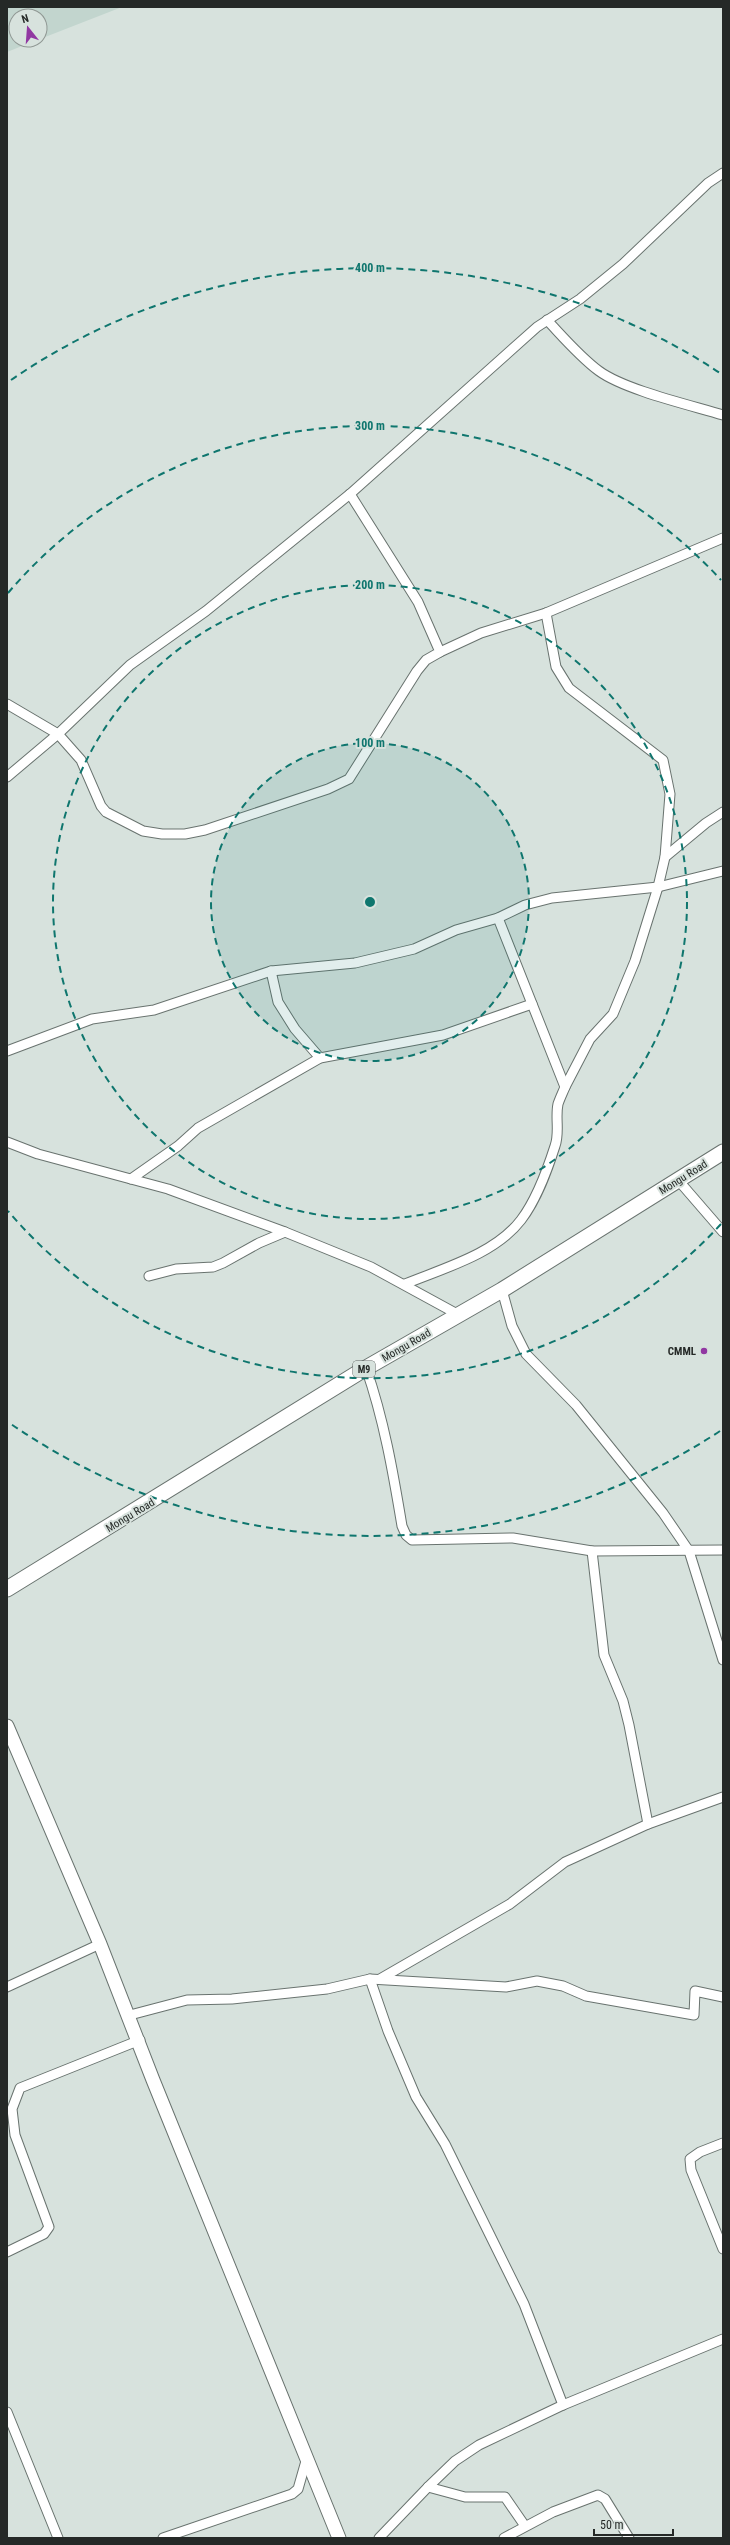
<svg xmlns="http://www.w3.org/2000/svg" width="730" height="2545" viewBox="0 0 730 2545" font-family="'Roboto Condensed',sans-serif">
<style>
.built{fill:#c2d5ce}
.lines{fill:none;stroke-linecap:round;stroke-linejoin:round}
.minor-casing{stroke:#69736f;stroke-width:11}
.secondary-casing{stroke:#69736f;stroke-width:15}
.primary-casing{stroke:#69736f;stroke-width:17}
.minor{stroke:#fff;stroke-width:9}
.secondary{stroke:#fff;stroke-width:13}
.primary{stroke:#fff;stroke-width:15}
.ring{fill:none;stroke:#0f766e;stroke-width:2;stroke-dasharray:7 5}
.poi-dot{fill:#9137a2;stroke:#d7e2dd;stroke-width:1.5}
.labels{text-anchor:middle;stroke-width:4;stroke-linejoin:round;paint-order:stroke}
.shield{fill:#d7e2dd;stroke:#5a605e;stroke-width:1}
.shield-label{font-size:10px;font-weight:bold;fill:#252927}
.street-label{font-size:11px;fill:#252927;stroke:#d7e2dd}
.poi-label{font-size:11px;font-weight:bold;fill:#252927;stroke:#d7e2dd;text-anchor:end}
.centre{fill:#0f766e;stroke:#d7e2dd;stroke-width:2}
.ring-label{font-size:12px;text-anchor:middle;font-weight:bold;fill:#0f766e;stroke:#d7e2dd;stroke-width:4;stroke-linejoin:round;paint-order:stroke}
</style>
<rect width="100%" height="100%" fill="#d7e2dd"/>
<path class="built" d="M7,7h115l-82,32v-23h-24v24h21l-30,12z"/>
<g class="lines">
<defs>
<g id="minor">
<path d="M547,320c16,17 33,37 52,51 26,19 91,34 124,44"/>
<path d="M546,613l10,54 13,21 94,72 7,34 -5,63 -7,30 -23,74 -22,53 -23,25 -25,48"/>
<path d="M440,652l41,-19 65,-20 177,-75"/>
<path d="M7,704l51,30 23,26 20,46 5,6 37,19 19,3h23l20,-4 123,-41 21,-10 68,-108 9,-11 14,-8 -22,-50 -68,-108"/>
<path d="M7,777l51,-43 72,-69 76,-54 144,-117 187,-167 43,-28 43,-35 85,-81 15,-10"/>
<path d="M665,857l41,-34 17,-11"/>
<path d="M271,971l7,31 17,27 25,29"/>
<path d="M7,1051l85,-32 62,-9 117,-39 84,-8 59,-14 42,-19 42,-12 27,-13 27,-7 106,-11 65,-16"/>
<path d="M7,1142l31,12 130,35 117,43 86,35 88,48"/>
<path d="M131,1179l47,-33 20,-18 122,-70 123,-23 89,-31"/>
<path d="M678,1180l45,52"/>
<path d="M149,1276l27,-7 37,-2 10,-4 36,-20 26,-11"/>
<path d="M405,1284c39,-16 90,-30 116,-64 16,-21 26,-49 34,-74 5,-14 0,-28 3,-42 2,-6 5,-12 7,-17l-67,-169"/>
<path d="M502,1290l10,36 14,28 50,51 87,108 26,38 34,109"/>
<path d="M366,1368c18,52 27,104 36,158l4,9 6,5 101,-2 79,13 131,-1"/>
<path d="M592,1551l12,104 19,46 6,24 19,99"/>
<path d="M370,1979l18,52 28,66 29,47 79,160 39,101"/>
<path d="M380,1979l130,-75 55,-42 83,-38 75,-27"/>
<path d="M7,1987l93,-43"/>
<path d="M130,2015l57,-15 45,-1 95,-10 43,-10 136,8 31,-6 26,5 23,10 108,19 1,-24 28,6"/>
<path d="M723,2143l-23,9 -10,7 1,11 32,79"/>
<path d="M7,2252l37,-18 5,-7 -34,-92 -3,-26 8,-21 120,-48"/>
<path d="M7,2412l51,126"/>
<path d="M428,2487l37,10h40l20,29"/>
<path d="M163,2538l129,-44 6,-5 8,-28"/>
<path d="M379,2538l49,-51 27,-26 24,-16 84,-40 160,-66"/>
<path d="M504,2538l49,-26 45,-17 7,4 24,39"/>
</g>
<path id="secondary" d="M7,1726l93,218 53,136 186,458"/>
<path id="primary" d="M7,1589l359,-221 136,-78 221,-138"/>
</defs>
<use href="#minor" class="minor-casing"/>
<use href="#secondary" class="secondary-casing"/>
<use href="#primary" class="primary-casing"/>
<use href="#minor" class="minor"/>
<use href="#secondary" class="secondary"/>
<use href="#primary" class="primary"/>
</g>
<circle cx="370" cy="902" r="159" fill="#0f766e" fill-opacity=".12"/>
<g class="ring">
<circle cx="370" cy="902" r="159"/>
<circle cx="370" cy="902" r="317"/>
<path d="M721 1224A476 476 0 0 1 8 1211M8 593A476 476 0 0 1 721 580"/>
<path d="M720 1431A634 634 0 0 1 11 1424M11 380A634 634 0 0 1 720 373"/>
</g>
<circle class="poi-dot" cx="704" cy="1351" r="4"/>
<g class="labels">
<rect class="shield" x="353" y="1361" width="22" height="16" rx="3"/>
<g class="shield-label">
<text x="364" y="1373">M9</text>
</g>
<g class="street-label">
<text transform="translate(683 1177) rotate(-32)" y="4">Mongu Road</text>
<text transform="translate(406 1345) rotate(-30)" y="4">Mongu Road</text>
<text transform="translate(130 1515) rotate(-31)" y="4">Mongu Road</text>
</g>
<g class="poi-label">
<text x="696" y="1355">CMML</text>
</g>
</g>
<circle cx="370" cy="902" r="6" class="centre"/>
<g class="ring-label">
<text x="370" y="272">400 m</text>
<text x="370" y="430">300 m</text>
<text x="370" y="589">200 m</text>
<text x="370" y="747">100 m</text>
</g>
<rect width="730" height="2545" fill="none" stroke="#252927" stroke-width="16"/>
<g transform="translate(28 28) rotate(343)"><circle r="19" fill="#d7e2dd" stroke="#909894"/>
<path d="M0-3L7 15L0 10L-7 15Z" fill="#9137a2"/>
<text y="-6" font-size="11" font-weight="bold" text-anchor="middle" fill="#252927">N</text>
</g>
<path d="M594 2529v6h79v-6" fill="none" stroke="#252927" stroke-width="2"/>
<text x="600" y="2529" font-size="12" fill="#252927" stroke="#d7e2dd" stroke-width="3" paint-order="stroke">50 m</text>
</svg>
